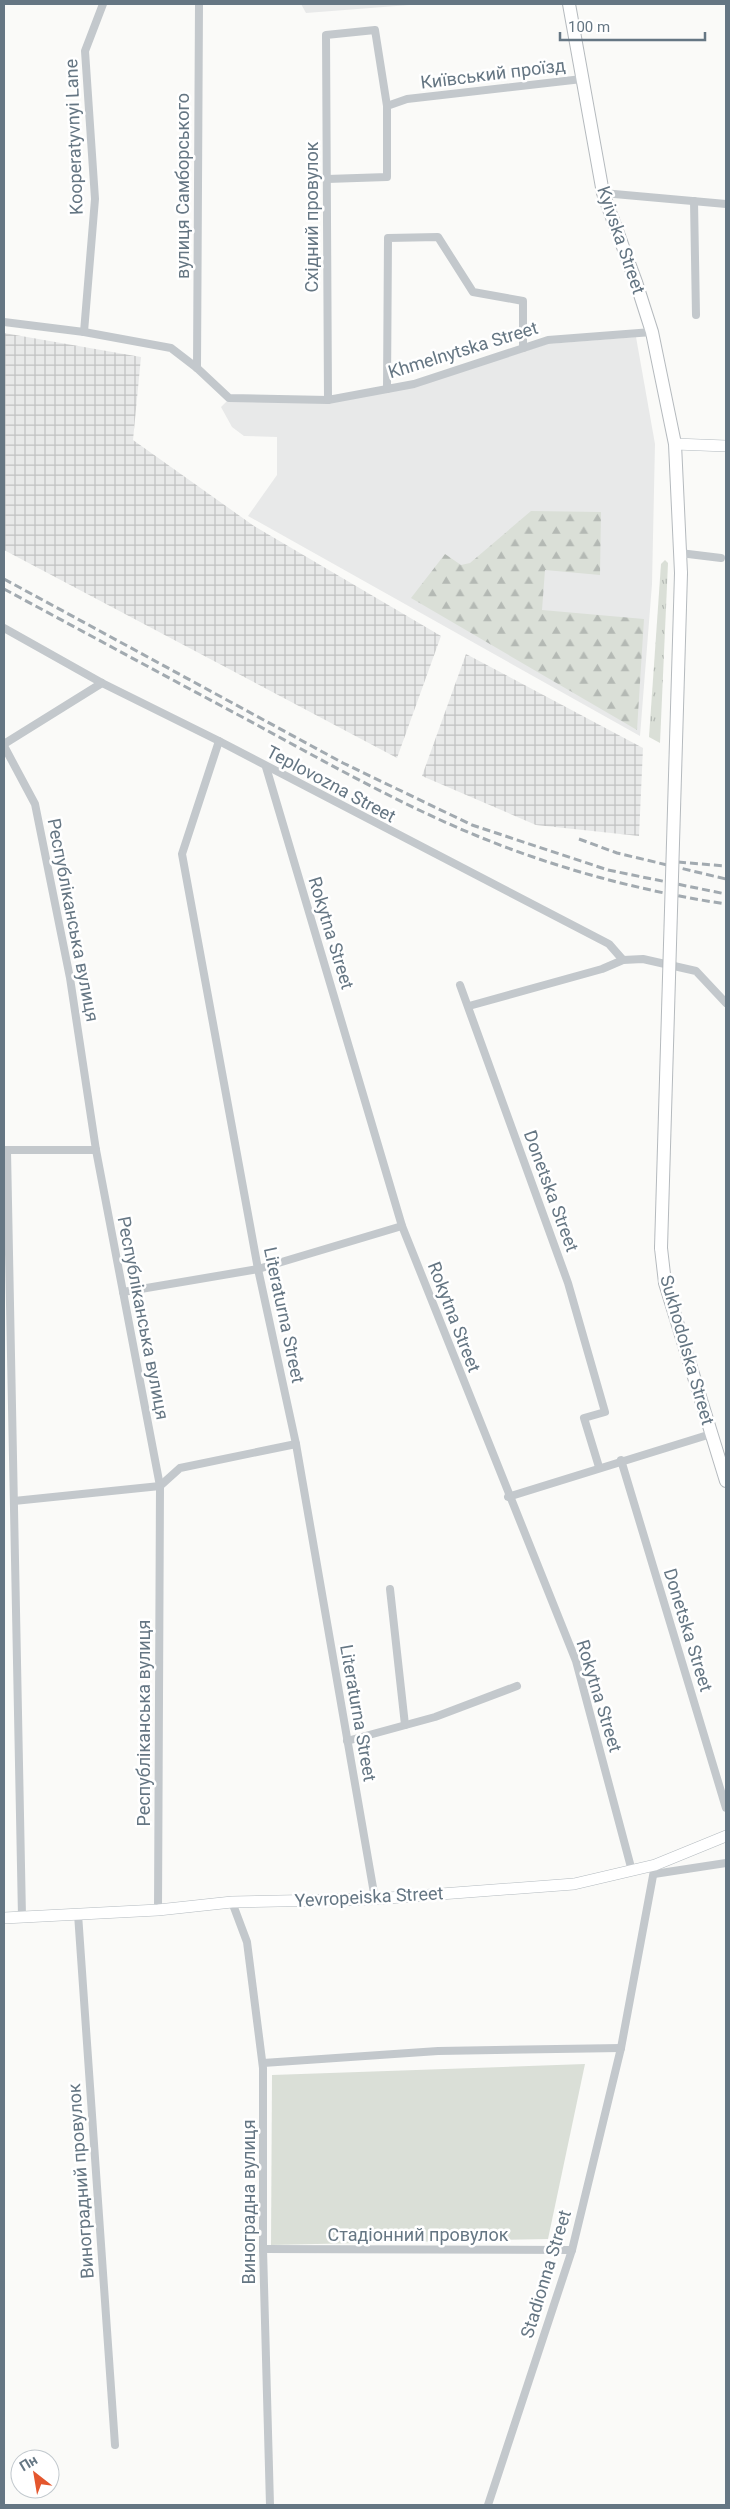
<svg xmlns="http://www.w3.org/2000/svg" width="730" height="2509" viewBox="0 0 730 2509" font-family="Roboto,sans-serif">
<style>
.built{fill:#e8e9e9}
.industrial{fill:url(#industrial-grid)}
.grass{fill:url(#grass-tufts)}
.forest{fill:url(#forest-firs)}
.garden{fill:#dadfd7}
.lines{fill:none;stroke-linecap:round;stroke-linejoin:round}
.secondary-casing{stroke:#b3babf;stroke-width:12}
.primary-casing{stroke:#b5babe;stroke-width:14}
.street{stroke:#c3c8cc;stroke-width:8}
.secondary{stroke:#fff;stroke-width:11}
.primary{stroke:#fff;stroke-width:12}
.rail{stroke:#a2aab0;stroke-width:3;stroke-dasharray:8 4;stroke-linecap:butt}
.primary-bridge-casing{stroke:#b5babe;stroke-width:14;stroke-linecap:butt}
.primary-bridge{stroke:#fff;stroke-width:12}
.labels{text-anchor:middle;stroke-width:5;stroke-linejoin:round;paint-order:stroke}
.street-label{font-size:18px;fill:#657683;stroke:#fff}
</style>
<defs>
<pattern id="industrial-grid" width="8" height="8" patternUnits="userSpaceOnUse" patternTransform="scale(1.25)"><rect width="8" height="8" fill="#e8e9e9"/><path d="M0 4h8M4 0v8" fill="none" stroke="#c0c1c2"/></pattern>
<pattern id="grass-tufts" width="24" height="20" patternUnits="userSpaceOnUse" patternTransform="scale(1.25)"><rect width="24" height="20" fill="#dadfd7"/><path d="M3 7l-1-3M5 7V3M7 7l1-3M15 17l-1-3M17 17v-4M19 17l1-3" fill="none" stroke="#b4b9b4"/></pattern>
<pattern id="forest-firs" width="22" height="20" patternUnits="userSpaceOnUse" patternTransform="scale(1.25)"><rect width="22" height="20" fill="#dadfd7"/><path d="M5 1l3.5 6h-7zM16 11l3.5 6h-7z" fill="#b4b9b4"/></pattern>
</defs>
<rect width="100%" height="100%" fill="#fafaf8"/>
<g class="built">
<path d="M301,4h121l-116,9z"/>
<path d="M636,337l19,107 -3,140 -12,152 -392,-220 29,-41v-38l-33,-1 -12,-9 -11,-20 7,-7 100,2 86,-15 133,-43z"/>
</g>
<g class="industrial">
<path d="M4,333l137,24 -8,83 121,86 187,110 -44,122 -393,-208z"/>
<path d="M466,654l177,94 -4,88 -103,-11 -114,-49z"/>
</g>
<path class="grass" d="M665,560l3,3 -8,180 -11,-6 12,-173z"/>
<path class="forest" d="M531,511l70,1 -1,63 -55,-5 -3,40 102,9 -7,111 -226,-132 34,-44 16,11 9,-2z"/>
<path class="garden" d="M585,2064l-37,175 -277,6 1,-170z"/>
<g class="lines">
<defs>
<g id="secondary">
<path d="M675,444l51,2"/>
<path d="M4,1918l154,-8 74,-8 143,-3 199,-15 81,-19 71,-29"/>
</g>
<g id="primary">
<path d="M569,4l34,189 33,89 16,50 23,112 6,129"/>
<path d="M661,1248l4,35 61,198"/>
</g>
</defs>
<use href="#secondary" class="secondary-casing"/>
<use href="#primary" class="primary-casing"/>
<g class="street">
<path d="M327,179l60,-2v-71l20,-7 175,-20"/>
<path d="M603,193l123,11"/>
<path d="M694,201l2,114"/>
<path d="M4,322l80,10 87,16 26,20 32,30 99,2 86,-16 134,-44 104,-8"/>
<path d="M84,332l11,-133 -10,-148 18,-47"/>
<path d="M197,368l2,-364"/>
<path d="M387,389l1,-151 50,-1 35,55 50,9v47"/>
<path d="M328,400l-2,-365 49,-5 12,76"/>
<path d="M680,553l41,5"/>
<path d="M4,628l98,55 117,58 390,203 14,16 20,-1 53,12 30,32"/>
<path d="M219,741l-37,113 76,415 38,175 79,455"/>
<path d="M4,744l98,-61"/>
<path d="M4,746l31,58 35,174 26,172 64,336 -2,424"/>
<path d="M266,767l136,459 174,435 56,210"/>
<path d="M460,985l108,298 37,129 -21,6 15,49"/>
<path d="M469,1006l133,-37 21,-9"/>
<path d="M4,1150h92"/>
<path d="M7,1151l15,766"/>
<path d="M123,1292l135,-23 144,-43"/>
<path d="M621,1460l105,348"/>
<path d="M508,1497l203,-63"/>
<path d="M14,1501l146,-15 20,-18 116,-24"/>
<path d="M390,1589l15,136"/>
<path d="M347,1741l88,-24 82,-31"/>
<path d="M654,1874l72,-11"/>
<path d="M232,1902l15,40 16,126v181l7,256"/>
<path d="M78,1914l37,531"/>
<path d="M263,2063l175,-12 183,-3"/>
<path d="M263,2249l309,1"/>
<path d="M488,2505l84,-255 49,-202 34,-183"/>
</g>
<use href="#secondary" class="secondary"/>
<use href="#primary" class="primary"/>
<g class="rail">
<path d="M4,579l339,184 129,62 136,45 118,24"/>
<path d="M4,589c80,43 161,87 242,130 72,39 148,82 224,114 81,34 169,58 256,71"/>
<path d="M579,839l38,14 109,26"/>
<path d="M678,862l48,4"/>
</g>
<defs>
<path id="primary-bridge" d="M661,1248l20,-675"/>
</defs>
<use href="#primary-bridge" class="primary-bridge-casing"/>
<use href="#primary-bridge" class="primary-bridge"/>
</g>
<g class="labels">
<g class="street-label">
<text transform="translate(493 74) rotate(-7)" y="6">Київський проїзд</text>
<text transform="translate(74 137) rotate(-92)" y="6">Kooperatyvnyi Lane</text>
<text transform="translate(183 186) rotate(-90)" y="6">вулиця Самборського</text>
<text transform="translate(312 217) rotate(-90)" y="6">Східний провулок</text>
<text transform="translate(621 240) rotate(71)" y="6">Kyivska Street</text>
<text transform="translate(463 350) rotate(-17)" y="6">Khmelnytska Street</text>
<text transform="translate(331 784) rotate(28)" y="6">Teplovozna Street</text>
<text transform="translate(73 920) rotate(79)" y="6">Республіканська вулиця</text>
<text transform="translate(331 933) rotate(73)" y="6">Rokytna Street</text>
<text transform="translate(551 1191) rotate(70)" y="6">Donetska Street</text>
<text transform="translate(284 1315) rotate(78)" y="6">Literaturna Street</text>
<text transform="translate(454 1317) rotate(69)" y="6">Rokytna Street</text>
<text transform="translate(143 1318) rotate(79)" y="6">Республіканська вулиця</text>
<text transform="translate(687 1350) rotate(74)" y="6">Sukhodolska Street</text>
<text transform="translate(688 1630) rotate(73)" y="6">Donetska Street</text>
<text transform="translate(599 1696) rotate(73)" y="6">Rokytna Street</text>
<text transform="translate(358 1713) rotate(80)" y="6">Literaturna Street</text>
<text transform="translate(144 1723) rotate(-90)" y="6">Республіканська вулиця</text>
<text transform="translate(369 1897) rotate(-3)" y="6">Yevropeiska Street</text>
<text transform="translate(81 2181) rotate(-94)" y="6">Виноградний провулок</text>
<text transform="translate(249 2202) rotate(-90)" y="6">Виноградна вулиця</text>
<text x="418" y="2241">Стадіонний провулок</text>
<text transform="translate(546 2274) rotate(-73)" y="6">Stadionna Street</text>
</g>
</g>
<rect width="730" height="2509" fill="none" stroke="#657683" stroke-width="10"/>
<g transform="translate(35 2474) rotate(329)"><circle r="24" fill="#ffffff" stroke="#c1c8cd"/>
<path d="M0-4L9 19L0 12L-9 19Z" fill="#e4572e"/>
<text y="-8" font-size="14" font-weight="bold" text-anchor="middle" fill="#657683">Пн</text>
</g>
<path d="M560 32v8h145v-8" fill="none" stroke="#657683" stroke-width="2.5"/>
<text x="568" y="32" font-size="15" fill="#657683" stroke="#ffffff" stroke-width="4" paint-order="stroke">100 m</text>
</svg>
